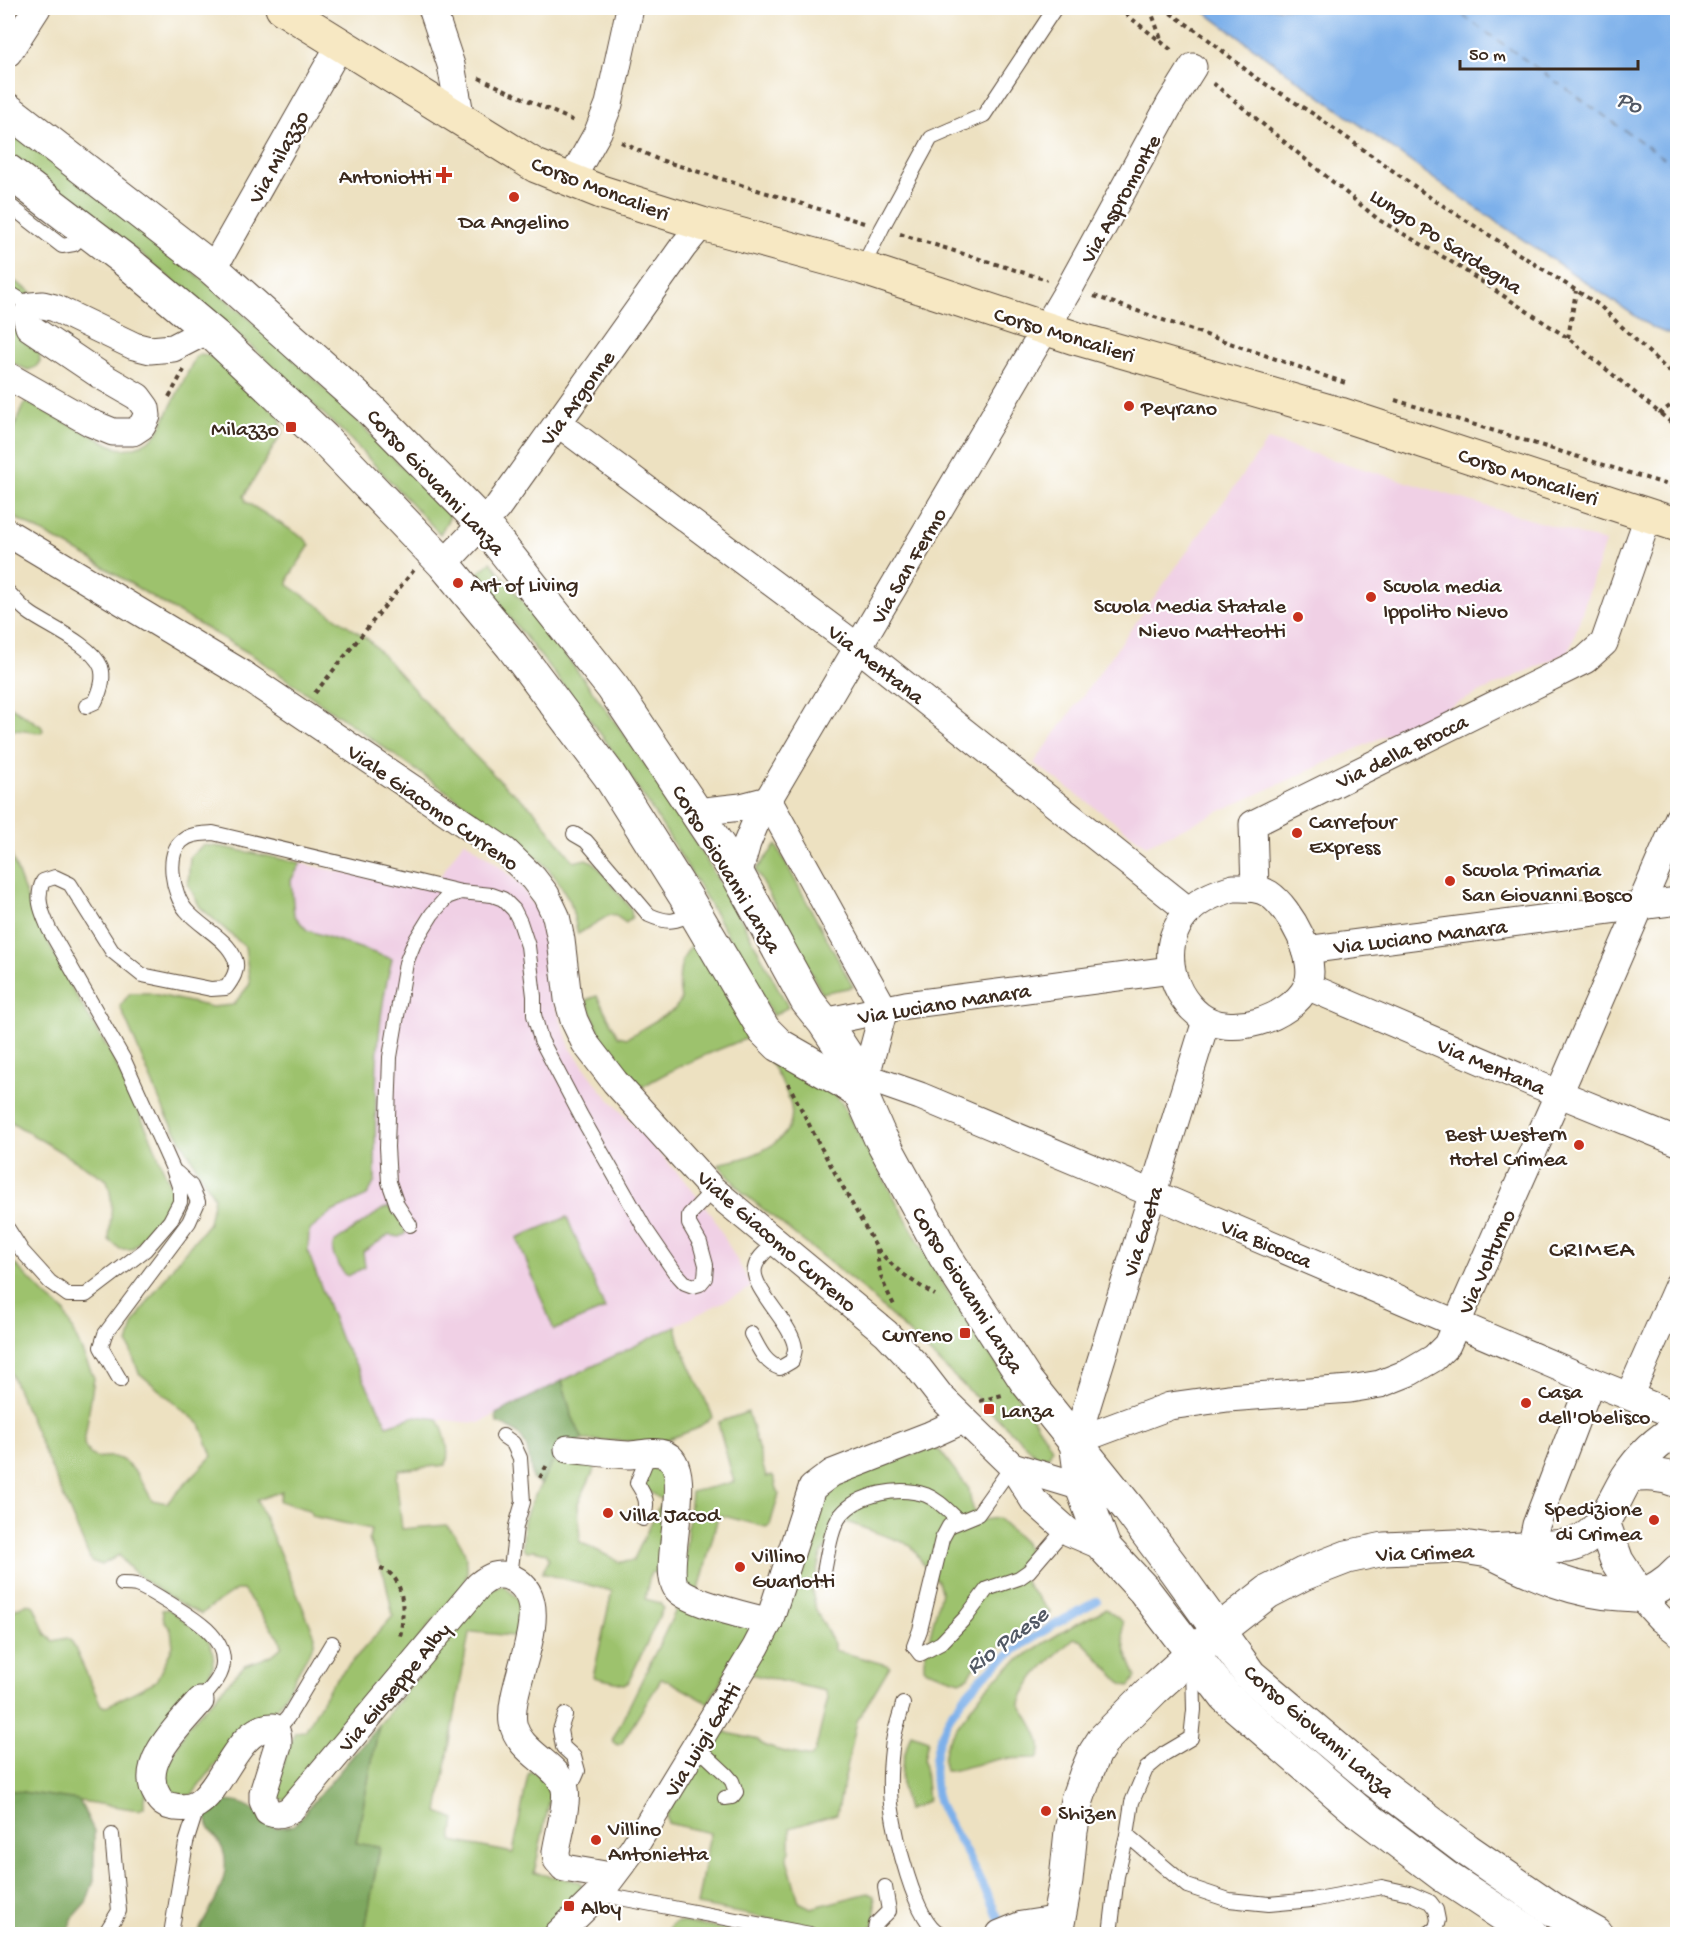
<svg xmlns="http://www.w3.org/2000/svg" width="1685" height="1942" viewBox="0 0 1685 1942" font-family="'Gochi Hand',sans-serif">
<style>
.built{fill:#f0d0e5}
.green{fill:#9dc26d;stroke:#6c7646;stroke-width:1.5}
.forest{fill:#7ea860;stroke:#5c693f;stroke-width:1.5}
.water{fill:#7db0ea;stroke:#5c6d84;stroke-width:1.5}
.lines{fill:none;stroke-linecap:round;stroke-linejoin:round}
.stream{stroke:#7db0ea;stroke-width:8}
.ferry{stroke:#525965;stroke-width:1.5;stroke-dasharray:8 6;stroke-linecap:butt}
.service-casing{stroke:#564536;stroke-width:16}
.minor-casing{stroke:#564536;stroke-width:29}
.tertiary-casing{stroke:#564536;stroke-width:35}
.secondary-casing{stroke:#564536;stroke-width:35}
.path{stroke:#564536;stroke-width:4;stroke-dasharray:4.5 4.5;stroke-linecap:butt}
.service{stroke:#fff;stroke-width:14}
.minor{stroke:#fff;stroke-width:27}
.tertiary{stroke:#fff;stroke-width:33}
.secondary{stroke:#f7e8c3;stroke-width:33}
.poi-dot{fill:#c8321e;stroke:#fff;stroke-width:2}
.labels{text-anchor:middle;stroke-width:4.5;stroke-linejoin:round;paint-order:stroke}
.street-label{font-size:22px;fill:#3b2a1e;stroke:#fff}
.poi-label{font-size:22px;fill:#3b2a1e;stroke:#fff;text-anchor:start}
.water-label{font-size:24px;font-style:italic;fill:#525965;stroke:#fff}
.neighbourhood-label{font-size:24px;letter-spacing:1.5px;fill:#3b2a1e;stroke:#fff}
</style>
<rect width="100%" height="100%" fill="#fff"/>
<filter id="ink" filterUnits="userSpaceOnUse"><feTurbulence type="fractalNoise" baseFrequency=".0167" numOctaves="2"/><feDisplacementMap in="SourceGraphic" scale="12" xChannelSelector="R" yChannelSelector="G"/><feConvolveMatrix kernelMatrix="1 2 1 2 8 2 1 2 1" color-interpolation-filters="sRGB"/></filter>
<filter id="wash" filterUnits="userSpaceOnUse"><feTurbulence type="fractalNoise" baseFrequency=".008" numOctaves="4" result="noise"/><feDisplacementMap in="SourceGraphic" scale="24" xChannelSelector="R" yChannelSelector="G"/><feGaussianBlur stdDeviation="1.35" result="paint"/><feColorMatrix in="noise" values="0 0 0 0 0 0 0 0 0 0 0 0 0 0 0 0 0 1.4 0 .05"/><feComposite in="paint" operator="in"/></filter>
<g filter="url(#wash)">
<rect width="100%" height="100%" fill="#ede1c1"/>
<g class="built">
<path d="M1268,440l337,102 -36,110 -423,193 -112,-82z"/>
<path d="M464,840l29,21 27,23 10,15 12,19 11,81 18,50 31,42 82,89 28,35 39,71 -4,4 -268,133 -17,-1 -46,-6 -29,9 -175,31 -12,-32 -61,-51 -11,-29 5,-19 11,-18 31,-43 34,-41 5,-26 -49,-84 -45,-107 10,-13h19l63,14 21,-2 17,-21 -5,-37 -45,-40 -12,-23 2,-27 13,-12 19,2 196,41 19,-7z"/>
</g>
<g class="green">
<path d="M8,131l19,13c82,61 163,122 239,190 64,58 124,120 184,182l-10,18 -91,-96 -98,-92 -111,-93 -132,-101z"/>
<path d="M8,277l24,15 -8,5 -7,31 6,13 16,11 1,9 -4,6 -8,3 -20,-9z"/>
<path d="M200,354l8,1 8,5 64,57 2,16 -38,63 2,6 58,36 6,7 -21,32 -1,8 81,55 102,112 33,33 30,25 40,52 12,-3 9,4 36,46 1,8 -6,6 -10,-7 -7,-1 -31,19 -8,-33 -14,-23 -15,-17 -58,-44 -231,-162 -95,-55 -69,-43 -80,-43v-71l16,-40h4l89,45c16,3 29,-4 40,-14l38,-76z"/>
<path d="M491,562c63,78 125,156 179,240 43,66 82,135 118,205l-15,9c-53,-95 -107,-191 -171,-280 -40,-55 -84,-108 -127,-161z"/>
<path d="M8,705l33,21 2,4 -2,3 -33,-4z"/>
<path d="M203,845l19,2 79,16 -10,17 3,35 13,15 85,29c-19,72 -16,147 -17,222l-8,15 -35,16 -23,19 -1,21 33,88 18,30 28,55 29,-9 22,3c7,14 13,30 8,46l-47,5 -3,7 6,52 44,-4c16,15 28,38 17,60l-177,215 -8,-1 -6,-5 23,-62 10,-1 26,-46 62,-69 -8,-38 -16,-38 2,-11 -59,-13 -3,-6 -30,-9 3,-10 -25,9 58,136 -1,8 -36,63 -39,27 -47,61 -20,1 -11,-16 26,-53 58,-62c12,-4 30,-9 37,-19l-2,-7 -37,-49h-7l-35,24c-26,-12 -66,-36 -82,-59l-17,10 -11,-4 -83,-194v-110l39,40 17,14 30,67 -10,66c10,24 20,7 36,15 15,7 24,27 32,41l15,3 45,-47 -12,-32 -61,-51 -11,-29 5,-19 11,-18 31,-43 34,-41 5,-26 -49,-84 -45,-107 10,-13h19l63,14 21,-2 17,-21 -5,-37 -45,-40 -12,-23 2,-27z"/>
<path d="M776,845l77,142 -31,6 -66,-123z"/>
<path d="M8,846l23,63 44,85 35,58 42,88 17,43 4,16 -4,13 -37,37h-12l-11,-9c1,-26 6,-34 -2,-60l-99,-60z"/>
<path d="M697,941l54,96c-38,14 -75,29 -109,50l-38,-44 -18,-43 11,-4 21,40 9,2 48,-29 6,-10c-4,-20 -2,-46 16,-58z"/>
<path d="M765,1053l67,39 9,10 98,176 109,163 4,7 -3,8 -11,1 -175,-168 -120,-96 -24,-28 2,-2c31,-5 83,-22 68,-64 -6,-16 -16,-31 -24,-46z"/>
<path d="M389,1207l9,10 8,14 -1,3 -6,3 -10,-2 -26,17 2,15 -17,9 -4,-2c-5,-10 -15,-20 -10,-31l49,-34z"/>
<path d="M567,1217l38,92 -51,21 -37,-92z"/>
<path d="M676,1326l4,17 33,74 -17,12 -36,13 -77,-2 -11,-24 -10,-35z"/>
<path d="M748,1412l18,65 7,-1c3,4 3,13 6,18l-9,31 -4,2 -46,-12 -2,2 -18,69 -3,5 -14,-9 8,-90 43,-10 -15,-55v-5z"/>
<path d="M932,1448l8,3 29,38 3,20 10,11 16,-2 26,24 6,10 -9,16 5,16 24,28 -2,4 -54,35 -20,17 -5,9 -9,4 -33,-11 -3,-3v-8l17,-67 -3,-11 -13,-14 -14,-22 -67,-24 -23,34 -9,35 4,20 18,34v6l56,16 -33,55 -20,93 -47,14v22l-3,9 12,43 12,6 57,-15 6,3c2,9 2,36 -8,38 -4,2 -11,0 -16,0l-153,-29 13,-72 -42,-10 -2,-7 54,-87 8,4 30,7c6,10 41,14 53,17l4,-5 13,-54 -3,-7 -75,-17 68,-175 14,-16z"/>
<path d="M556,1455l42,7 -20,41 2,39 40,20 13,-1 29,-61 -16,-11 -3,-4 4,-20 21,1 -2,109 -14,-3 -2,2 -5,25 15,4 3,5 -35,75 -4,1 -31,-7 19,-86 -70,-18 7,-14 -3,-6 -12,-3 -7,1 -4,-3 1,-28 6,-15z"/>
<path d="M503,1585l18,16 -2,34 -6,1 -40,-4 -4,1 -31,179 17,7 -3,22 61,12 15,-78 2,-3h3l13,9 6,8 -18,84 47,9 3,9 -39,43h-181l16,-86 -24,-5 23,-118 109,-136z"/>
<path d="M682,1598l64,23 4,11 -42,71 -41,-23 -6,-1 -39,64 -4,2 -4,-2 -1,-4z"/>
<path d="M28,1603l6,3 12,29 7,6 14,-3 5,4 29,63 4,2 51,-26 17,-35 -2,-16 -7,-10 -2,-10 7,-1 38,29 7,15 -1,13 -6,12 -17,19 -46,101v9l-5,3 -131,-20v-172l7,-9z"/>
<path d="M1106,1609l17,13c-1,24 4,34 13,55l-6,9 -7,-1 -41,-44 -8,-3c-19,18 -47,39 -54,66 8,14 28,39 17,54l-38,1 -49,12h-5c-6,-22 7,-38 19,-54 7,-9 13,-18 20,-26 30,-34 81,-62 122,-82z"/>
<path d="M911,1734l17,6 -4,20 4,41 -21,9c-9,-32 -7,-45 4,-76z"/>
<path d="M677,1922h4l69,12h-83l4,-9z"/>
</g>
<g class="forest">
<path d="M562,1381l10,35 11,24 -22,6 -20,38 -9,-5c-4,-31 -4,-46 -35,-56l-1,-9z"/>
<path d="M379,1725l-23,118 24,4 -16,87h-167c12,-22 36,-58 26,-84 -8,-20 -19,-18 -16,-43 15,-9 36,-7 50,5 5,4 11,13 18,15 7,1 13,0 19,-2z"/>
<path d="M8,1790l71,10 15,31v49l-8,23 -15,17 -3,14h-60z"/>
</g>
<path class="water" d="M1199,8h478v329l-24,-9 -212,-144z"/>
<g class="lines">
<path class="stream" d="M999,1919c-12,-25 -24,-50 -37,-74 -8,-14 -19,-30 -24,-45 -26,-97 88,-161 159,-199"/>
<path class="ferry" d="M1452,8l226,160"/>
</g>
</g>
<g filter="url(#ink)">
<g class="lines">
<defs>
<g id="service">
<path d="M8,204l54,42 12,-2 13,-13"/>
<path d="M862,268l20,-40 49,-90 53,-23 71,-107"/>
<path d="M8,292l23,14"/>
<path d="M8,592c7,7 14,16 23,22 19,13 61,31 70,53 4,12 -1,25 -6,35l-9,4"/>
<path d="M574,834l12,7 63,74c20,9 26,7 46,-3"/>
<path d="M410,1225l-13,-20 -8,-23 -2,-35 3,-90 16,-94 8,-20 18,-29 15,-17 14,-5 31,3 11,4 11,11 6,12 8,24 6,50v19l7,25 40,76 63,111 30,44 11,12 8,3 7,-2 5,-6 1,-13 -6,-22 -11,-19v-9l24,-25"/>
<path d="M8,1229l14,22 28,31 18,13h18l59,-45 25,-29 10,-19v-13l-7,-20 -49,-109 -75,-131c-7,-17 -14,-30 -6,-48l12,-4 15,7 42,67 30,24 69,14 15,-1c6,-8 13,-18 9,-29 -8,-21 -35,-32 -49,-49 -13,-15 -21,-55 -4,-69 9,-8 21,-7 31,-8l248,59"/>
<path d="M751,1334c8,14 13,29 29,34l12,-7c1,-4 3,-9 3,-13 -2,-24 -45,-60 -40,-80 2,-11 14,-19 21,-26"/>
<path d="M120,1380l-19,-33 4,-13 84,-112 9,-20 -7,-16 -14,-13"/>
<path d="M503,1436l10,7 7,15 3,44 -7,24 -6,51"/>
<path d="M1012,1466l-34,48 -29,12 -7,13 -22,91 -6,16 6,8 21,-11 25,-26 21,-28 32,-11 10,-7 36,-42"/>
<path d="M643,1519c6,-16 3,-22 -6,-36l12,-29"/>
<path d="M823,1577c4,-17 7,-49 18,-62 18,-22 59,-29 85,-20 13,5 23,17 33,26"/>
<path d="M122,1584c5,0 10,0 14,1 12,4 22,12 33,18 19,12 55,31 54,59 0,15 -14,28 -23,39"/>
<path d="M903,1704c-4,15 -10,30 -11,45 -2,17 -3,38 -1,55 4,29 23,118 50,130"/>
<path d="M565,1715l-5,15 3,17 11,10 4,14 -3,7 -10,10"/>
<path d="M276,1731l12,-14 44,-74"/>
<path d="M696,1746l30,28 6,7 4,11 -4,5 -7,1"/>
<path d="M1127,1835l60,51 42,14 40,4 43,-4 70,-13 27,6 21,9 6,8 2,10 -2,8 -8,6"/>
<path d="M599,1894l211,40"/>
<path d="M105,1934l14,-23 -7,-76"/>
<path d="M171,1934l15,-91 12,-38"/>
<path d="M874,1934l2,-10 13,-13 -4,-24"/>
<path d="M1110,1934l7,-58 10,-41 5,-33 14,-33 18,-15 27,-16 3,-28 -1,-45"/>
</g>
<g id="minor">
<path d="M432,8l19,57 10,54"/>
<path d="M8,53l29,-45"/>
<path d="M571,180l27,-48 11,-28 21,-96"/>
<path d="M213,269l128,-226"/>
<path d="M8,376l83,47 22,9h20l9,-6 5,-10 -1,-8 -8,-11 -38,-22 -71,-48 -3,-11 5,-10 12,-1 12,3 79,38 16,4 23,-2 35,-18"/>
<path d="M558,423l301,225 330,263"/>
<path d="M8,533l230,138 267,180 28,27 13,17 10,21 5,24 7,59 6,21 11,23 30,39 98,108 173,143 31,33 24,31 71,69 22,35 35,31 35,15"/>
<path d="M444,564l53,-56 186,-261 19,-23"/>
<path d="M768,800l116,209"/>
<path d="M696,812l45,-5 27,-7"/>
<path d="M738,875l9,-32 11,-26 312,-530 100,-183 23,-37"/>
<path d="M1233,888c13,0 25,-1 36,6 21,14 50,67 38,92 -16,33 -78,53 -108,29 -31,-25 -40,-74 -10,-104 13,-13 28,-18 44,-23z"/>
<path d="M1255,888l-2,-64 332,-164 19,-17 45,-129"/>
<path d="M1306,950l372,-49"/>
<path d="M1307,986l231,99 140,57"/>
<path d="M824,1022l82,-17 265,-35"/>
<path d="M854,1073l66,23 255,107 416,178 87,35"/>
<path d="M861,1094l23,-85"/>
<path d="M1629,1396l49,-111"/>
<path d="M1076,1441l94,-35 58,-8 122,-9 30,-5 30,-12 24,-14 13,-13 120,-270 111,-256"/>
<path d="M1076,1441l130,-420"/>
<path d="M568,1449c20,2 40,5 60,6 10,0 26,-5 36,-1 35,12 -6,117 14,136 14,14 71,26 91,32"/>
<path d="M1012,1466l70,21 17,8"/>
<path d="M1531,1549l5,-24 55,-144"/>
<path d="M1639,1595l21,23 18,14"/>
<path d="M200,1701c-19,23 -63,62 -43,94 4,8 9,11 18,12 7,1 16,1 22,-3 26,-15 40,-78 76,-77 5,5 5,10 5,18l-15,48v8l5,11c8,3 15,3 23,-3l188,-224c10,-8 20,-14 33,-7 48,24 -5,104 1,145 5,30 47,42 52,66 3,14 -7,48 -9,63l1,8 7,8 47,8"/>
<path d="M558,1934l41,-40 34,-45 123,-202 13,-25 43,-134 20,-15 98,-38 33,-15"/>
<path d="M1000,1934l22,-9 38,-6"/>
</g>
<g id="tertiary">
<path d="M8,110l205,159 156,139 114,116 130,164 125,187 69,126 17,21 28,42 9,30 18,41 66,121 81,125 103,128 45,60 76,106 123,104 94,71 90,62 39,22"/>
<path d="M8,171l118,90 89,75 108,102 121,126 68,82 97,129 78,124 77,131 15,15 63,36 19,13"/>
<path d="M1076,1442l6,45 22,60 40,43 82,107 132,114 86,65 88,58"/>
<path d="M1629,1476c17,-2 32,-2 49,5"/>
<path d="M1603,1522l14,39 22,34"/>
<path d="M1493,1553c40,20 81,39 127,41 6,0 12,1 18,1 15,-2 30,-13 40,-24"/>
<path d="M1056,1934l10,-54 5,-49 6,-31 9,-26 9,-21 9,-14 50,-50 64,-58 50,-39 35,-18 44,-17 37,-8 73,-3 32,5 78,-5c35,-7 43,-40 60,-68 13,-20 30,-37 51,-49"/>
</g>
<path id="secondary" d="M282,8l254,158 65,26 101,32 160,44 213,70 265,76 338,111"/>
</defs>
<use href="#service" class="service-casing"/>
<use href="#minor" class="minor-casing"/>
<use href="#tertiary" class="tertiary-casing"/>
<use href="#secondary" class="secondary-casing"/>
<g class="path">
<path d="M1118,8l56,44"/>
<path d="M1150,8l12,34"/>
<path d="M1163,8l41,28 52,42 59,37 116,83 168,107 79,75"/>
<path d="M479,78l97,44"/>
<path d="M1213,83l166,137 68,39 121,79 110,90"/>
<path d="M621,142l36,17 207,64"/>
<path d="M900,234l147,46"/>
<path d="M1094,296l254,88"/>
<path d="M1568,338l8,-47"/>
<path d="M169,397l15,-27"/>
<path d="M1395,400l283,88"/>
<path d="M1659,414l19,-14"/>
<path d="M315,693l99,-123"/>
<path d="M788,1083l31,61 57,103c16,21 37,35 59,48"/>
<path d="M877,1249c2,28 6,34 18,58"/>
<path d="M980,1401l22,-6"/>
<path d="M540,1478l8,-15"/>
<path d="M380,1569c27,5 24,48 20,68"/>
</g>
<use href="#service" class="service"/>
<use href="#minor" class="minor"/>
<use href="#tertiary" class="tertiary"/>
<use href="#secondary" class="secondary"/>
</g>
</g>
<g class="poi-dot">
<path d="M441 166h6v6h6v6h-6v6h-6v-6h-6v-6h6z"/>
<circle cx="514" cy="197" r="6"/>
<circle cx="1129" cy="406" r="6"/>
<rect x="285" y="421" width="12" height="12" rx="3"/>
<circle cx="458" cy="583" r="6"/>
<circle cx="1371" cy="597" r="6"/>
<circle cx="1298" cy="617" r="6"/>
<circle cx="1297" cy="833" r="6"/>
<circle cx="1450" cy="881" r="6"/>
<circle cx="1579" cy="1145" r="6"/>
<rect x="959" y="1327" width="12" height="12" rx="3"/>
<circle cx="1526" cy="1403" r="6"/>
<rect x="983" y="1403" width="12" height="12" rx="3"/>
<circle cx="608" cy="1513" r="6"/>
<circle cx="1654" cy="1520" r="6"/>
<circle cx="740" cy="1567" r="6"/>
<circle cx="1046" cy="1811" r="6"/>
<circle cx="596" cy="1840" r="6"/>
<rect x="563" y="1900" width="12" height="12" rx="3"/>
</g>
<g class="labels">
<g class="street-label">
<text transform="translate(277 156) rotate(-61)" y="8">Via Milazzo</text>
<text transform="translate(601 187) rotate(21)" y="8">Corso Moncalieri</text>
<text transform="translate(1119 198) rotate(-61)" y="8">Via Aspromonte</text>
<text transform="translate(1447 240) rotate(33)" y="8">Lungo Po Sardegna</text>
<text transform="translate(1065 333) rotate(17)" y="8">Corso Moncalieri</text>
<text transform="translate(576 397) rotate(-54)" y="8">Via Argonne</text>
<text transform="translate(1529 475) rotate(18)" y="8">Corso Moncalieri</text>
<text transform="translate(437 481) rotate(47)" y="8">Corso Giovanni Lanza</text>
<text transform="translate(907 565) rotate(-60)" y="8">Via San Fermo</text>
<text transform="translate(877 663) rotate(38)" y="8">Via Mentana</text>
<text transform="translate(1401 750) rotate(-26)" y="8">Via della Brocca</text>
<text transform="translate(434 806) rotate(35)" y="8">Viale Giacomo Curreno</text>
<text transform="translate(728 868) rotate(59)" y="8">Corso Giovanni Lanza</text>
<text transform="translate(1420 935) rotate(-7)" y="8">Via Luciano Manara</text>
<text transform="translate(944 1002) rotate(-9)" y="8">Via Luciano Manara</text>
<text transform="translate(1492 1065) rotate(23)" y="8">Via Mentana</text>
<text transform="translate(1141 1231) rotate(-73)" y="8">Via Gaeta</text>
<text transform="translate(778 1240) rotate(41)" y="8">Viale Giacomo Curreno</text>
<text transform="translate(1267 1242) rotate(23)" y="8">Via Bicocca</text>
<text transform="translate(1485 1261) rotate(-66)" y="8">Via Volturno</text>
<text transform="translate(969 1289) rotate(58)" y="8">Corso Giovanni Lanza</text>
<text transform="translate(1425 1551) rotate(-2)" y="8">Via Crimea</text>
<text transform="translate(393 1686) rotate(-50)" y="8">Via Giuseppe Alby</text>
<text transform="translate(1320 1730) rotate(41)" y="8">Corso Giovanni Lanza</text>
<text transform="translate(701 1739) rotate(-59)" y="8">Via Luigi Gatti</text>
</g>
<g class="poi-label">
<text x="432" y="183" text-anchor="end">Antoniotti</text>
<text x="514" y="228" text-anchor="middle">Da Angelino</text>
<text x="1141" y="414">Peyrano</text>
<text x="279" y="435" text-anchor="end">Milazzo</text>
<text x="470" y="591">Art of Living</text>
<text x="1383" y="592">Scuola media<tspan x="1383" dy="25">Ippolito Nievo</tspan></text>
<text x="1286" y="612" text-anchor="end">Scuola Media Statale<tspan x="1286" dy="25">Nievo Matteotti</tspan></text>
<text x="1309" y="828">Carrefour<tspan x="1309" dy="25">Express</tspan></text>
<text x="1462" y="876">Scuola Primaria<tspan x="1462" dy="25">San Giovanni Bosco</tspan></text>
<text x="1567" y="1140" text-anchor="end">Best Western<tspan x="1567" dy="25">Hotel Crimea</tspan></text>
<text x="953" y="1341" text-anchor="end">Curreno</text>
<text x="1538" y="1398">Casa<tspan x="1538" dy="25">dell'Obelisco</tspan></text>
<text x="1001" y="1417">Lanza</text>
<text x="1642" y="1515" text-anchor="end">Spedizione<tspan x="1642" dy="25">di Crimea</tspan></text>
<text x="620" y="1521">Villa Jacod</text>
<text x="752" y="1562">Villino<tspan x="752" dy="25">Guarlotti</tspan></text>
<text x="1058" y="1819">Shizen</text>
<text x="608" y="1835">Villino<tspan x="608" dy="25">Antonietta</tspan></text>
<text x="581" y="1914">Alby</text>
</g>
<g class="water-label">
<text transform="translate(1630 101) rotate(24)" y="8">Po</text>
<text transform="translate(1006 1639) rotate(-37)" y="8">Rio Paese</text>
</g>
<g class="neighbourhood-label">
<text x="1592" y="1256">CRIMEA</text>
</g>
</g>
<rect width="1685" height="1942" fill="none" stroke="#fff" stroke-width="30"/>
<path d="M1460 60v9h178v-9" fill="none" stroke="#3b2a1e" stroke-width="3"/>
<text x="1469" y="60" font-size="18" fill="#3b2a1e" stroke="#ffffff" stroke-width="4.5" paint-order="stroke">50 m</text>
</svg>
